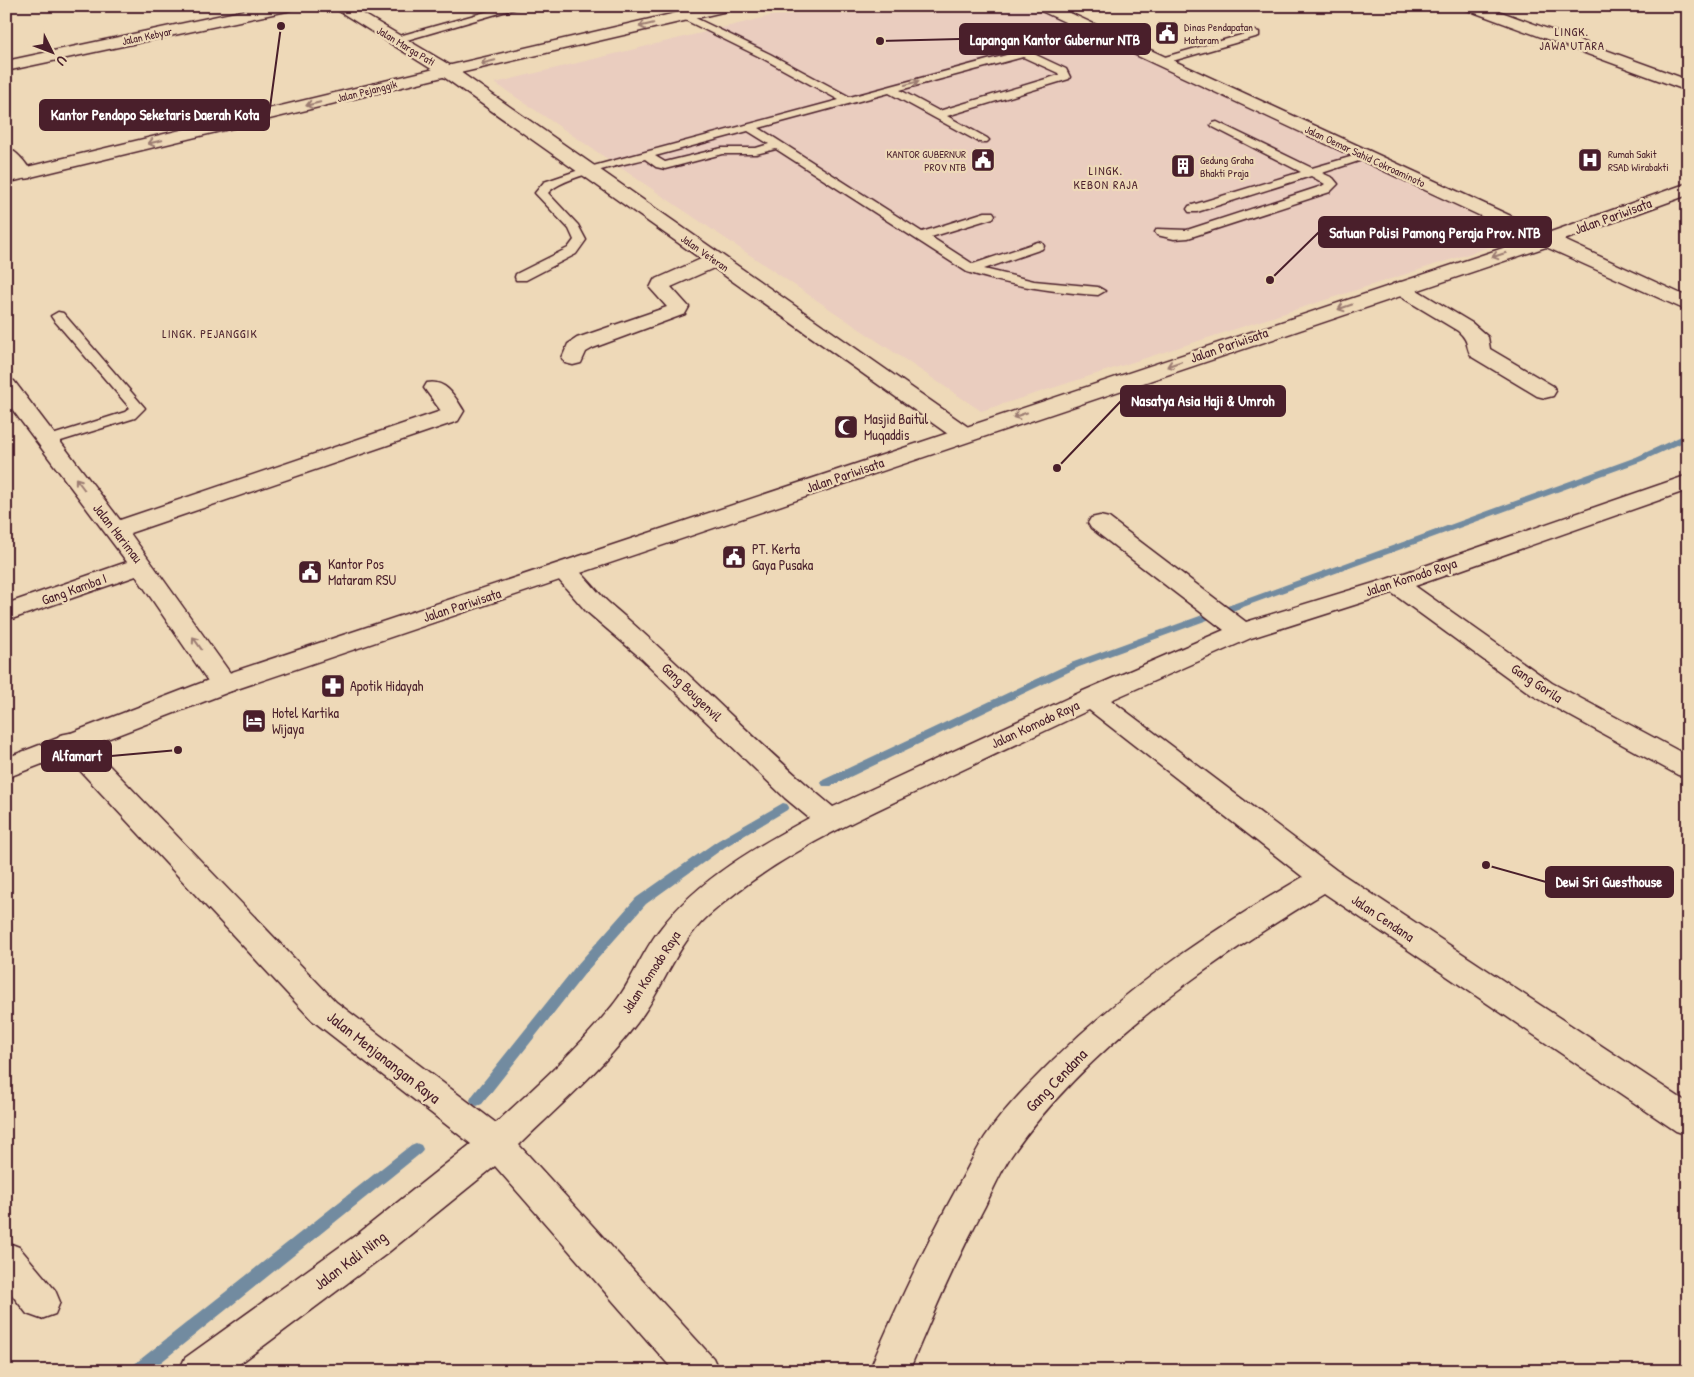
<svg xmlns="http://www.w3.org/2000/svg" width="1694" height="1377" viewBox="0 0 1694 1377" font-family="'Patrick Hand',sans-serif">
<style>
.built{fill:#eacdbf}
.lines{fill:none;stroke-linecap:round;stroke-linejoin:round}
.stream{fill:#728ba0;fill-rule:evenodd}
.service-casing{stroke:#4a1f2b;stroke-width:3}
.minor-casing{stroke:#4a1f2b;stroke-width:3}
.tertiary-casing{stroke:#4a1f2b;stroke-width:3}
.primary-casing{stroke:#4a1f2b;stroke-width:3}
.service{fill:#eed9b8;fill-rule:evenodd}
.minor{fill:#eed9b8;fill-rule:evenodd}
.tertiary{fill:#eed9b8;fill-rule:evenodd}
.primary{fill:#eed9b8;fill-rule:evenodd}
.oneway{stroke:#9c7c72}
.labels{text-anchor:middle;stroke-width:4.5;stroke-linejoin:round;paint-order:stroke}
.far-poi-label{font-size:11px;fill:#4a1f2b;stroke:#eed9b8;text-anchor:start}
.far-street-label{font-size:11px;fill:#4a1f2b;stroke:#eed9b8}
.far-neighbourhood-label{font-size:12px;letter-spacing:1px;fill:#4a1f2b;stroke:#eed9b8}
.street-label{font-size:14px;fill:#4a1f2b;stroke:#eed9b8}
.poi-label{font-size:14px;fill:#4a1f2b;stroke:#eed9b8;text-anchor:start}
.near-street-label{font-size:16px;fill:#4a1f2b;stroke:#eed9b8}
.leader{fill:none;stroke:#4a1f2b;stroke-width:2}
.callout-dot{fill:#4a1f2b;stroke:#eed9b8;stroke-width:2}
.callout{fill:#4a1f2b;stroke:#4a1f2b;stroke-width:2}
.callout-label{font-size:15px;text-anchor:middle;font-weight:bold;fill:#fff}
</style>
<rect width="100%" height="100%" fill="#eed9b8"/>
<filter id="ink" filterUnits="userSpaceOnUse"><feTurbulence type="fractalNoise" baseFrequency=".02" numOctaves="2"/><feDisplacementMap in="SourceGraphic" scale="10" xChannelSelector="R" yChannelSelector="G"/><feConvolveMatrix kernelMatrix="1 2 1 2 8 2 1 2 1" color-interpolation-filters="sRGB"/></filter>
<g filter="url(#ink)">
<path class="built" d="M812,6h219l490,231 -540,174 -486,-328z"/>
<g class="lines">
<g class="stream">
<path d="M1688,433v7l-46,21 -563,206 -248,119h-8l-2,-3 2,-3 248,-117 565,-206z"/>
<path d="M783,803l4,1 2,3 -2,3 -62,37 -79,57 -60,68 -104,132 -5,2 -5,-2 -2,-4 2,-4 104,-130 60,-68 81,-57z"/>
<path d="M416,1143l5,2 2,4 -2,4 -271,218h-20l2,-5 279,-221z"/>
</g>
<defs>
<g id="service">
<path d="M507,6h17l-124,36 -4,1 -5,-3 1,-2z"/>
<path d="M685,13l85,41 80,43 245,-66h8v4l-69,19 32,15 4,8 -1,2 -122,37 40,22 2,2 -2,2h-8l-90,-49 -130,35 163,104 63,-20h8l2,3 -2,3 -62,19 42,27 65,-22 4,1 2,3 -2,3 -58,20 50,12 64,6 7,4 -7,4c-45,-3 -88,-9 -131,-23l-191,-123 -20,5h-34l-57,15 -9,-2 -11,-8c-23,6 -84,18 -97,34l30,32 8,15 -10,14 -50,26h-10l-1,-3 1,-3 52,-26 6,-8 -5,-11 -34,-36 9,-11 38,-13 257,-69 -77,-42 -81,-40 -1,-2zM1023,57l35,16 1,2 -120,36 -39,-21zM748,131l21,13 -13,4h-34l-57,14 -10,-6z"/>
<path d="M1255,31l4,1v4l-97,28 -5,-3 1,-2z"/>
<path d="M1217,122l95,46 52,-15 6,3 -2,2 -46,15 11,5 5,6 -8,8 -142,46 -14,1 -17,-4 -2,-3 2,-3 30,1 135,-44 3,-2 -14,-8 -114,36h-8l-2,-3 2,-3 112,-34 -88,-45 -2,-2 2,-2z"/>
<path d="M58,312l5,1 82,95 -10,10 -87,27 -5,-1 -2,-3 2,-3 82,-26 5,-4 -77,-89 -2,-3z"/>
</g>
<g id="minor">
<path d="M264,6h31l-3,3 -5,2 -281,60v-10z"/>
<path d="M331,6h19l103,61 518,362 4,5 -4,5 -8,2 -8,-2 -241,-171 -43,19 18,20 -4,7 -92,34 -7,4 -5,11 -8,2 -8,-2 -3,-5 6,-14 9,-6 90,-31 -17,-19 4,-8 47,-21 -260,-184z"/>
<path d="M1462,6h23l203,74v11l-223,-82z"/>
<path d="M6,148c11,2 21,17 27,26l-2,4c-13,3 -17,-4 -25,-13z"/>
<path d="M1400,282l7,2 65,39 16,14 2,12 63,37 3,5 -3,5 -8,2 -8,-2 -65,-39c-8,-12 -1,-14 -14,-26l-65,-39 -3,-4 3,-4z"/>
<path d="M6,379l8,2 106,139 321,-109 -17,-23 3,-5c19,-4 28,14 37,28l-6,10 -328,112 108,151 -4,6 -10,3 -10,-3 -78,-114 -130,45v-17l121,-42 -121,-161z"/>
<path d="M1688,475v15l-273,96 137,97 136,73v21l-10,-2 -146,-80 -140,-102 -141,45 -140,62 225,170 352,233v32l-12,-4 -352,-238c-114,69 -235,151 -313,263 -10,15 -18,34 -26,50 -29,54 -53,109 -76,165h-40c27,-63 56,-125 89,-185 9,-16 17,-34 27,-49 19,-28 44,-53 68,-77 77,-75 158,-129 250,-183l-214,-167c-57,27 -114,54 -171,81 -75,35 -148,69 -210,125 -33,30 -44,72 -71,107 -34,45 -77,82 -118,122l194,213 6,13h-45l-179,-205 -110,89 -155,116h-51l6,-13 174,-125 112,-89 -159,-124 -252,-271 -4,-7 4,-7 10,-2 10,2 256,267 160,121c41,-38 82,-74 117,-118 19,-23 29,-54 48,-77 38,-49 95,-81 148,-110l-24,-20 -144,-140 -55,-47 -35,-40 4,-5c6,-2 13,-4 18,0 12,8 25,28 37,38 77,65 145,139 223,203l248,-115 143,-62 -133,-102 -3,-5 3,-5 9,-2 9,2 137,104 141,-43z"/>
<path d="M6,1242l13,5 36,43 5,12 -5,12 -14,5 -14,-5 -21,-27z"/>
</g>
<path id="tertiary" d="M1034,6h21l493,227 140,-50v12l-124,45 124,57v14l-142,-64 -1312,443 -228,88v-20l208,-80 1316,-439 -493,-230z"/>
<path id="primary" d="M706,6h29l-3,3 -5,2 -280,65 -441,107v-11l441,-106z"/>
</defs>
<use href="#service" class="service-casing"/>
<use href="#minor" class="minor-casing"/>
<use href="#tertiary" class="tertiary-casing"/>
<use href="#primary" class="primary-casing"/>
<use href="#service" class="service"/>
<use href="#minor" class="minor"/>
<use href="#tertiary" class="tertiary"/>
<use href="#primary" class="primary"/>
</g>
<defs><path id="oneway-shaft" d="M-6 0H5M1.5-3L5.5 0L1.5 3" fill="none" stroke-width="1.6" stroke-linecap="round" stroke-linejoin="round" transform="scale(1.25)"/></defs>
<g class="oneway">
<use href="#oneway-shaft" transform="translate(646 25) rotate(167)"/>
<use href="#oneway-shaft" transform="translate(488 62) rotate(167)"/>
<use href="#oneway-shaft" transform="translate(912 83) rotate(-15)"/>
<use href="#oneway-shaft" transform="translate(313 104) rotate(166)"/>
<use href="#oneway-shaft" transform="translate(155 142) rotate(166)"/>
<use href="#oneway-shaft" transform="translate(1499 255) rotate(162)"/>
<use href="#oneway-shaft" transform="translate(1345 307) rotate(161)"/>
<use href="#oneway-shaft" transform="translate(1174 364) rotate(161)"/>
<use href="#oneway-shaft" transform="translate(1020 415) rotate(161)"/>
<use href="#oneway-shaft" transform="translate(80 484) rotate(-127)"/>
<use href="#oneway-shaft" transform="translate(197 643) rotate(-125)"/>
</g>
</g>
<defs>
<symbol id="civic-square" viewBox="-11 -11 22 22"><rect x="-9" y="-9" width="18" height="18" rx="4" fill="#4a1f2b" stroke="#eed9b8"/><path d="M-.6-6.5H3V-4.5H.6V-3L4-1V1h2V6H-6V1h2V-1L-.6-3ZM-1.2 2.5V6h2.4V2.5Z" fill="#fff"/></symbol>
<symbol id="hospital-square" viewBox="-11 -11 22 22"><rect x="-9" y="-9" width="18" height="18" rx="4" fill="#4a1f2b" stroke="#eed9b8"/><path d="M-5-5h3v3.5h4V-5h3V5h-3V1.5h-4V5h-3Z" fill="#fff"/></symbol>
<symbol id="building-square" viewBox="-11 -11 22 22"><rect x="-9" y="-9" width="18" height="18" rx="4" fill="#4a1f2b" stroke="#eed9b8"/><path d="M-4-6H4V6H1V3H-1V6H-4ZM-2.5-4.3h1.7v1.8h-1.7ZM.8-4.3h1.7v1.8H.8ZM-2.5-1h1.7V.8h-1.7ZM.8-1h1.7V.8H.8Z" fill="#fff"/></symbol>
<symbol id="mosque-square" viewBox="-11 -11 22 22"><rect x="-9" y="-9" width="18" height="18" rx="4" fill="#4a1f2b" stroke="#eed9b8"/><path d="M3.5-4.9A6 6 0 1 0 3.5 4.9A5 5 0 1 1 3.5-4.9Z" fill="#fff"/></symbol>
<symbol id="pharmacy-square" viewBox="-11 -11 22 22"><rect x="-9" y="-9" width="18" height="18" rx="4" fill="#4a1f2b" stroke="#eed9b8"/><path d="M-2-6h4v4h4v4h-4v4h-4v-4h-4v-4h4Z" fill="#fff"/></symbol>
<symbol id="hotel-square" viewBox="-11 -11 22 22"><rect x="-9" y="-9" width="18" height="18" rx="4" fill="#4a1f2b" stroke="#eed9b8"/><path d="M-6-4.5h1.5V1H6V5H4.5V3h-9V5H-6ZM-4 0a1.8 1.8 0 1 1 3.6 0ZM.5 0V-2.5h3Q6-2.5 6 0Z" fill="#fff"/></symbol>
</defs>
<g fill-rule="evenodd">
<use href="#civic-square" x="1153" y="19" width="28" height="28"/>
<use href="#civic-square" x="969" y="146" width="28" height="28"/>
<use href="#hospital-square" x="1576" y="146" width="28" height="28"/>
<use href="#building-square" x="1169" y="152" width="28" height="28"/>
<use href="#mosque-square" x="832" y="413" width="28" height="28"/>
<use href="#civic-square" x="720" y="543" width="28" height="28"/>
<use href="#civic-square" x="296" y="558" width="28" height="28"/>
<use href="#pharmacy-square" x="319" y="672" width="28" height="28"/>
<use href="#hotel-square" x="240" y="707" width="28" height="28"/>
</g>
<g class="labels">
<g class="far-poi-label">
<text x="1184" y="31">Dinas Pendapatan<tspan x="1184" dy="13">Mataram</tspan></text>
<text x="966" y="158" text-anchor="end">KANTOR GUBERNUR<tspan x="966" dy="13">PROV NTB</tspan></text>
<text x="1608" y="158">Rumah Sakit<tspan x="1608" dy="13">RSAD Wirabakti</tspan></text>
<text x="1200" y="164">Gedung Graha<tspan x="1200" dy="13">Bhakti Praja</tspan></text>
</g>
<g class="far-street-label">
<text transform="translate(147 36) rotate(-12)" y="4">Jalan Kebyar</text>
<text transform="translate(406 46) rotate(31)" y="4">Jalan Marga Pati</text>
<text transform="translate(367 91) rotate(-14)" y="4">Jalan Pejanggik</text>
<text transform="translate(1365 156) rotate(25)" y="4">Jalan Oemar Sahid Cokroaminoto</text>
<text transform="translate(705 253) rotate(35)" y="4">Jalan Veteran</text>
</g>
<g class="far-neighbourhood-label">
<text x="1572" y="36">LINGK.<tspan x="1572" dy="14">JAWA UTARA</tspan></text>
<text x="1106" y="175">LINGK.<tspan x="1106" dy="14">KEBON RAJA</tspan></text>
<text x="210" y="338">LINGK. PEJANGGIK</text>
</g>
<g class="street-label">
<text transform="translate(1613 216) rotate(-20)" y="5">Jalan Pariwisata</text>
<text transform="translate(1229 345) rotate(-19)" y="5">Jalan Pariwisata</text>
<text transform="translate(845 475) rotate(-19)" y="5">Jalan Pariwisata</text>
<text transform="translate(118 533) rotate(52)" y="5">Jalan Harimau</text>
<text transform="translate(1411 577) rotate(-18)" y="5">Jalan Komodo Raya</text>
<text transform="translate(74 589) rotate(-20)" y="5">Gang Kamba I</text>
<text transform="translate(462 605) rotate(-18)" y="5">Jalan Pariwisata</text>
<text transform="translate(1537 683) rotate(34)" y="5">Gang Gorila</text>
<text transform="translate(692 692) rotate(44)" y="5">Gang Bougenvil</text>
<text transform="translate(1035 724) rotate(-25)" y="5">Jalan Komodo Raya</text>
<text transform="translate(1383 918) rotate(34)" y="5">Jalan Cendana</text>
<text transform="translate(651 972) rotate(-57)" y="5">Jalan Komodo Raya</text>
</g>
<g class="poi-label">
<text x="864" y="424">Masjid Baitul<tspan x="864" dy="16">Muqaddis</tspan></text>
<text x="752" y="554">PT. Kerta<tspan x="752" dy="16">Gaya Pusaka</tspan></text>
<text x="328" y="569">Kantor Pos<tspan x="328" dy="16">Mataram RSU</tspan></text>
<text x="350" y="691">Apotik Hidayah</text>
<text x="272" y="718">Hotel Kartika<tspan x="272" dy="16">Wijaya</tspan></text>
</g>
<g class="near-street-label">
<text transform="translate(384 1057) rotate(38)" y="6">Jalan Menjanangan Raya</text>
<text transform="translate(1056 1080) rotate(-46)" y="6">Gang Cendana</text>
<text transform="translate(350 1260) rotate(-37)" y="6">Jalan Kali Ning</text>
</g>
</g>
<path class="leader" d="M880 41L960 39M281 26L269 115M1270 280L1319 232M1057 468L1121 401M178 750L111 756M1486 865L1546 882"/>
<g class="callout-dot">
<circle cx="880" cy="41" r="5"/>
<circle cx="281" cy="26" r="5"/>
<circle cx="1270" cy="280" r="5"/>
<circle cx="1057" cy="468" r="5"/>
<circle cx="178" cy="750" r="5"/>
<circle cx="1486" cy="865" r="5"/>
</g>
<g class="callout">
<rect x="960" y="24" width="190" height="30" rx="5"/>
<rect x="40" y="100" width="229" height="30" rx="5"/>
<rect x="1319" y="217" width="232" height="30" rx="5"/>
<rect x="1121" y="386" width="164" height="30" rx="5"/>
<rect x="42" y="741" width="69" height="30" rx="5"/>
<rect x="1546" y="867" width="127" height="30" rx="5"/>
</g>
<g class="callout-label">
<text x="1055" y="45">Lapangan Kantor Gubernur NTB</text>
<text x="155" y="120">Kantor Pendopo Seketaris Daerah Kota</text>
<text x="1435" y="238">Satuan Polisi Pamong Peraja Prov. NTB</text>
<text x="1203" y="406">Nasatya Asia Haji &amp; Umroh</text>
<text x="77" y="761">Alfamart</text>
<text x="1609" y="887">Dewi Sri Guesthouse</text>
</g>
<rect width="1694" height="1377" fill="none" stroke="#eed9b8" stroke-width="25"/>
<rect x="12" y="12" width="1669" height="1352" fill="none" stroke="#4a1f2b" stroke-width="2" filter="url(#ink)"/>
<g transform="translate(52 52) rotate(132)" stroke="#eed9b8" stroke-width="4" paint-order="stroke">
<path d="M0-4L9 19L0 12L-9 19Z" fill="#4a1f2b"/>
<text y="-8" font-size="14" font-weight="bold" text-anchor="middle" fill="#4a1f2b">U</text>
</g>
</svg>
